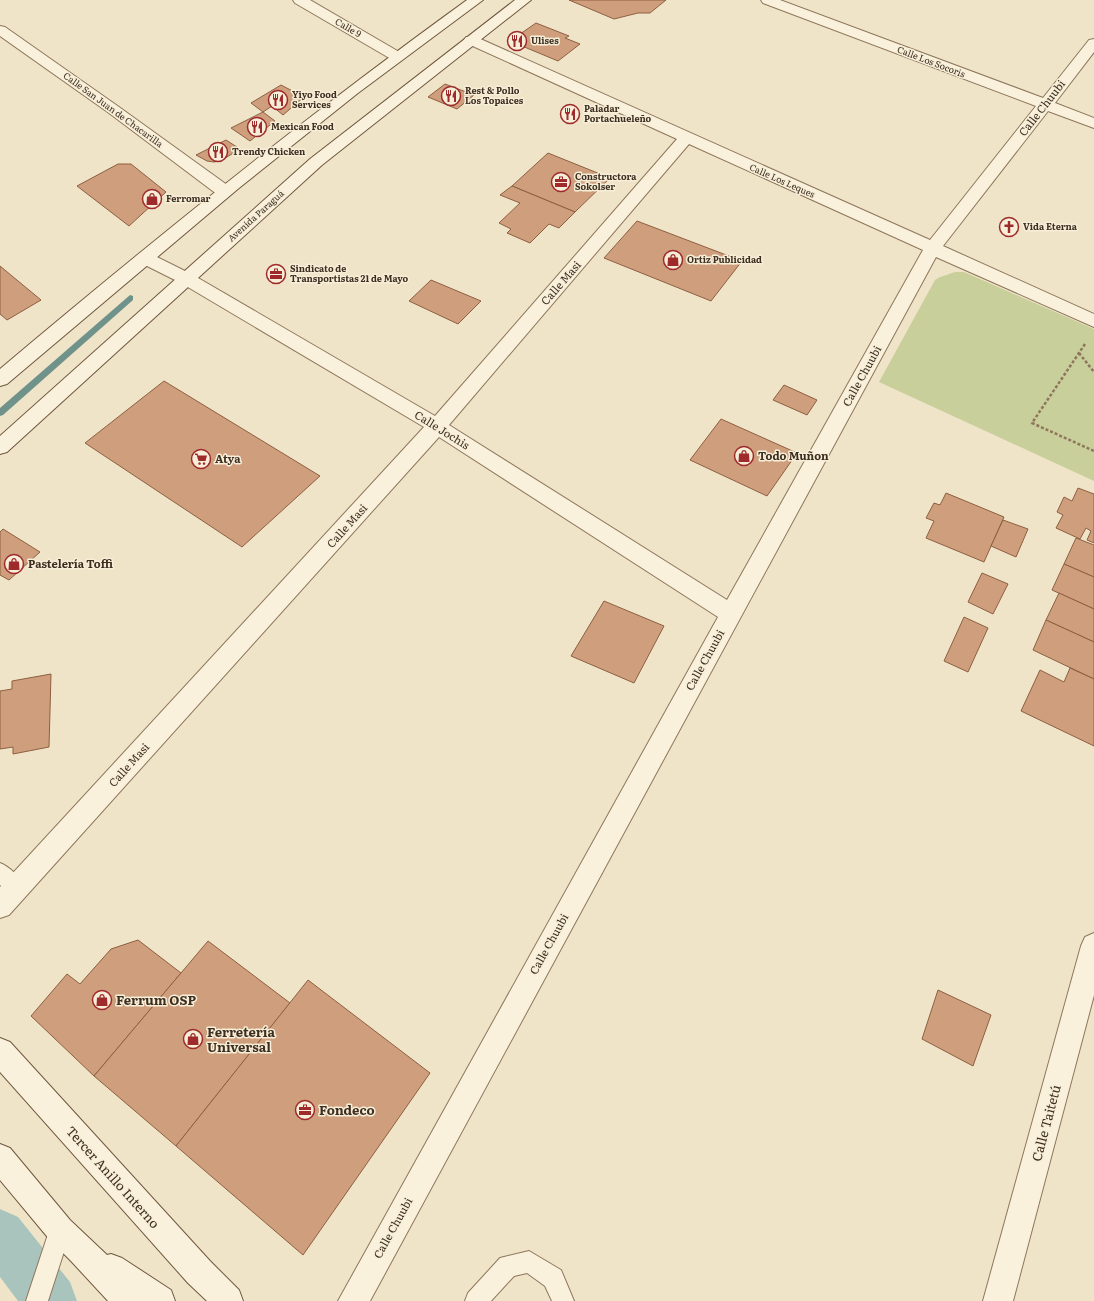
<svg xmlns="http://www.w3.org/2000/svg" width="1094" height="1301" viewBox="0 0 1094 1301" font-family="Literata,serif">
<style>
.green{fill:#c9cf9b}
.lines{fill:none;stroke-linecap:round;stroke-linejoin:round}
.stream{fill:#6f938a;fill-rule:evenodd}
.canal{fill:#a9c4bc;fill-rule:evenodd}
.building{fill:#cf9f7d;stroke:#8d5f41}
.service-casing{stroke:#8d765c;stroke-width:2}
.minor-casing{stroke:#8d765c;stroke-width:2}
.secondary-casing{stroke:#6f573f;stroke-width:2}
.path{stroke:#8d765c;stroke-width:2.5;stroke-dasharray:3 2;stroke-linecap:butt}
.service{fill:#faf1dc;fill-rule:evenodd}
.minor{fill:#faf1dc;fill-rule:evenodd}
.secondary{fill:#faf1dc;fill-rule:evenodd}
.labels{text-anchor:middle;stroke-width:3;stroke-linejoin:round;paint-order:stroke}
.far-street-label{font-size:9px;fill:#3d2e20;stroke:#f7eed8}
.far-poi-label{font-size:9px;font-weight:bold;fill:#3d2e20;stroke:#f7eed8;text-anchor:start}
.street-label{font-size:11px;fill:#3d2e20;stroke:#f7eed8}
.poi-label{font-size:11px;font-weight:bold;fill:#3d2e20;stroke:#f7eed8;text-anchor:start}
.near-poi-label{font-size:13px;font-weight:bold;fill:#3d2e20;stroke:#f7eed8;text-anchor:start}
.near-street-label{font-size:13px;fill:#3d2e20;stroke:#f7eed8}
</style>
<rect width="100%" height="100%" fill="#f0e4c8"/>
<path class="green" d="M955,272h9l130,57v152l-215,-99 56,-102 5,-3z"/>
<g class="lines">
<path class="stream" d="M130,295l3,1v4l-130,115 -3,1v-8z"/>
<path class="canal" d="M0,1209l18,8 52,65 7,19h-59l-18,-24z"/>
</g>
<g class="building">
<path d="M569,0h97l-16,13h-12l-24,6z"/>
<path d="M536,23l33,13 -4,2 15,6 -22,17 -48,-20z"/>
<path d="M445,84l29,11 -17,14 -29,-12z"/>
<path d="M281,85l23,12 -21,18 -11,-9 -9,6 -12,-9z"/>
<path d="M263,112l12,9 -25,20 -19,-13z"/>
<path d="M226,140l14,9 -18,11 -8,2 -7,-1 -11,-6z"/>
<path d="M548,153l62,25 -35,34 -63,-26z"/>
<path d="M118,164h13l35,28 -37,34 -52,-40z"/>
<path d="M512,186l63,26 -16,16 -10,-4 -19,19 -23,-10 4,-4 -12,-6 21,-20 -20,-8z"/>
<path d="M637,221l105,40 -31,40 -107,-43z"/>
<path d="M0,266l41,34 -34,20 -7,-6z"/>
<path d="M431,280l50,21 -23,23 -49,-23z"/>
<path d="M164,381l156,95 -78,71 -157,-104z"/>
<path d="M784,385l33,15 -10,15 -34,-15z"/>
<path d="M721,419l76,34 -30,43 -77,-36z"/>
<path d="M1078,488l16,6v49l-7,-3 4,-9 -5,-3 -6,11 -24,-11 7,-13 -6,-3 7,-15 8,4z"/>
<path d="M946,493l58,24 -20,45 -58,-24 8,-17 -8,-3 8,-15 6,2z"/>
<path d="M1003,520l25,9 -12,28 -25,-11z"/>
<path d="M3,529l37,23 -31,28 -9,-5v-43z"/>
<path d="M1076,538l18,7v32l-30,-13z"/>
<path d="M1064,564l30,13v32l-42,-19z"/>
<path d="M982,573l26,11 -15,30 -25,-12z"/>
<path d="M1059,593l35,16v33l-48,-22z"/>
<path d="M604,601l60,25 -30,57 -63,-27z"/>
<path d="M964,617l24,11 -20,44 -24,-11z"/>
<path d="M1046,620l48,22v37l-61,-29z"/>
<path d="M1070,668l24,11v67l-73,-35 19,-41 24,12z"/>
<path d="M51,674l-2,73 -36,7v-7l-13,2v-58l12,-2v-8z"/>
<path d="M138,940l43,33 -87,103 -63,-60 36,-42 13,10 31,-35z"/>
<path d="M208,941l82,62 -114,143 -82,-70z"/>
<path d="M308,980l122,93 -127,182 -127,-109z"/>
<path d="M938,990l53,25 -18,51 -51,-27z"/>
</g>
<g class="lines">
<defs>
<g id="service">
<path d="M0,863c10,4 21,15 25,25l-3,6 -6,3 -6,-3 -10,-9z"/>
<path d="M60,1219l8,3 3,8 -23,71h-22l26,-79z"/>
<path d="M529,1251l32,19 13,31h-22l-7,-15 -18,-13 -13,3 -23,25h-26l3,-8 32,-35z"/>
</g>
<g id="minor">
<path d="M293,0h17l91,53 2,3 -2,3h-10l-96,-56z"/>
<path d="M761,0h19l263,98 46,-58 5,-1v13l-39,51 39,15v10l-46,-17 -105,135 151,68v13l-158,-70 -566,1044h-32l380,-684 -279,-180 -430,478 -9,3v-31l424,-460 -243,-144 -42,-21 -2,-4 2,-4 6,-2 6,2 42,21 242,141 242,-277 -211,-96 -2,-3 2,-3h10l454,203 106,-134 -273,-103zM689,144l234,106 -196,350 -278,-175z"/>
<path d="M0,26l5,1 114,80 111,80 2,4 -2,4 -6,1 -6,-1 -109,-82 -109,-77z"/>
<path d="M1094,933v62l-81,306h-30l98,-355 4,-9z"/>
</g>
<g id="secondary">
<path d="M467,0h16l-125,93 -119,95 -232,196 -7,2v-17c152,-128 306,-253 467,-369z"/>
<path d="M515,0h16l-209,165 -315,287 -7,2v-18l310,-277z"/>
<path d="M0,1038l10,4 200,219 29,29 4,11h-36l-19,-18 -188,-211z"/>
<path d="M0,1144l10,4 60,72 37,35 4,-1 11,4 49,32 4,11h-67l-37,-40 -21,-21 -50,-60z"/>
</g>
</defs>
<use href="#service" class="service-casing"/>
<use href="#minor" class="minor-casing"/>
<use href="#secondary" class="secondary-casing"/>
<g class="path">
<path d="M1085,344l-53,79 62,28"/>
<path d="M1079,353l15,19"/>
</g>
<use href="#service" class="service"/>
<use href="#minor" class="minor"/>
<use href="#secondary" class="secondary"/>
</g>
<defs>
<symbol id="restaurant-ring" viewBox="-11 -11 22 22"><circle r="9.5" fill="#f7eed8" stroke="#9e2a2b" stroke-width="1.5"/><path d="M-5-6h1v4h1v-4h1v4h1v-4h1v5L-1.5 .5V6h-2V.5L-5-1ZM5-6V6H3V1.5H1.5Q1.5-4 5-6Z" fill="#9e2a2b"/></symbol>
<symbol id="office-ring" viewBox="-11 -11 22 22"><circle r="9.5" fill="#f7eed8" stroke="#9e2a2b" stroke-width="1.5"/><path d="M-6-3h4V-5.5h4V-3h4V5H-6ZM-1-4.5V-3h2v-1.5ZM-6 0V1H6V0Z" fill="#9e2a2b"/></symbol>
<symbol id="shop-ring" viewBox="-11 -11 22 22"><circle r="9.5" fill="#f7eed8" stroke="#9e2a2b" stroke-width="1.5"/><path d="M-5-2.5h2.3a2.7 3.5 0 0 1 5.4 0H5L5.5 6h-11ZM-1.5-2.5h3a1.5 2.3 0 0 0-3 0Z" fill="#9e2a2b"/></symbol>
<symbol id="church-ring" viewBox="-11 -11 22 22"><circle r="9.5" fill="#f7eed8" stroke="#9e2a2b" stroke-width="1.5"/><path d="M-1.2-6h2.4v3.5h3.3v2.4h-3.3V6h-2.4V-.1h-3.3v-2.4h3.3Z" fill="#9e2a2b"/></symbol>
<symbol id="supermarket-ring" viewBox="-11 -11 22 22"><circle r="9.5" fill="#f7eed8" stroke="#9e2a2b" stroke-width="1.5"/><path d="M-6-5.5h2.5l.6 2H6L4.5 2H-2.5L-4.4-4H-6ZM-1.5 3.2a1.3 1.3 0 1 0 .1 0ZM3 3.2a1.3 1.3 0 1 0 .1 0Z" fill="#9e2a2b"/></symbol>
</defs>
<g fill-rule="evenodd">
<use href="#restaurant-ring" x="506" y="30" width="22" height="22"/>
<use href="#restaurant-ring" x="440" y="85" width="22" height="22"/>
<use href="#restaurant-ring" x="267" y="89" width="22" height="22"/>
<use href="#restaurant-ring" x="559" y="103" width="22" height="22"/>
<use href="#restaurant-ring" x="246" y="116" width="22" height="22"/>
<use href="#restaurant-ring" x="207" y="141" width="22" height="22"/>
<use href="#office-ring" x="550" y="171" width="22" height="22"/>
<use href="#shop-ring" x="141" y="188" width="22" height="22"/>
<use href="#church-ring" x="998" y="216" width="22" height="22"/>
<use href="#shop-ring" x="662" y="249" width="22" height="22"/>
<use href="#office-ring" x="265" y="263" width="22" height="22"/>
<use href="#shop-ring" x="733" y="445" width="22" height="22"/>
<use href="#supermarket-ring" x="190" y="448" width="22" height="22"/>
<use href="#shop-ring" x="3" y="553" width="22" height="22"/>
<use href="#shop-ring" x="91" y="989" width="22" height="22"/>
<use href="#shop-ring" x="182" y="1028" width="22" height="22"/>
<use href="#office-ring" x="294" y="1099" width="22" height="22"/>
</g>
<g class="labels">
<g class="far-street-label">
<text transform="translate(348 28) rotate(30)" y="3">Calle 9</text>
<text transform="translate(931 62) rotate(21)" y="3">Calle Los Socoris</text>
<text transform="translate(113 110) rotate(36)" y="3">Calle San Juan de Chacarilla</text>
<text transform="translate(782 181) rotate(24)" y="3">Calle Los Leques</text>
<text transform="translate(256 216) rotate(-42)" y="3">Avenida Paraguá</text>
</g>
<g class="far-poi-label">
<text x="531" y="44">Ulises</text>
<text x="465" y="94">Rest &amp; Pollo<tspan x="465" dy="10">Los Topaices</tspan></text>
<text x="292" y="98">Yiyo Food<tspan x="292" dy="10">Services</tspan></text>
<text x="584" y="112">Paladar<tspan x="584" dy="10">Portachueleño</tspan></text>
<text x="271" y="130">Mexican Food</text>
<text x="232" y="155">Trendy Chicken</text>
<text x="575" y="180">Constructora<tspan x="575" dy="10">Sokolser</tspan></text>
<text x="166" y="202">Ferromar</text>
<text x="1023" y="230">Vida Eterna</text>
<text x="687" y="263">Ortiz Publicidad</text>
<text x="290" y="272">Sindicato de<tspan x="290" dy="10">Transportistas 21 de Mayo</tspan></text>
</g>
<g class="street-label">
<text transform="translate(1042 108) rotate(-52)" y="4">Calle Chuubi</text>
<text transform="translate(561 283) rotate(-49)" y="4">Calle Masi</text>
<text transform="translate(862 376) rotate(-61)" y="4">Calle Chuubi</text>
<text transform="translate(442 430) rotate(32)" y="4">Calle Jochis</text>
<text transform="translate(347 526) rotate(-48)" y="4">Calle Masi</text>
<text transform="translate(705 660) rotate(-61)" y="4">Calle Chuubi</text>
<text transform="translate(129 765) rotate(-48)" y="4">Calle Masi</text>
<text transform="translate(549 944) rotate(-61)" y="4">Calle Chuubi</text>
<text transform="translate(393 1228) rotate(-61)" y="4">Calle Chuubi</text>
</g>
<g class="poi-label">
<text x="758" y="460">Todo Muñon</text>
<text x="215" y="463">Atya</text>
<text x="28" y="568">Pastelería Toffi</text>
</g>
<g class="near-poi-label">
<text x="116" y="1005">Ferrum OSP</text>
<text x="207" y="1037">Ferretería<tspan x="207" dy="15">Universal</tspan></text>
<text x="319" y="1115">Fondeco</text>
</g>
<g class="near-street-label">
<text transform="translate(1046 1123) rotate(-75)" y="5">Calle Taitetú</text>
<text transform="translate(113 1177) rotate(48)" y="5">Tercer Anillo Interno</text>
</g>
</g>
</svg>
